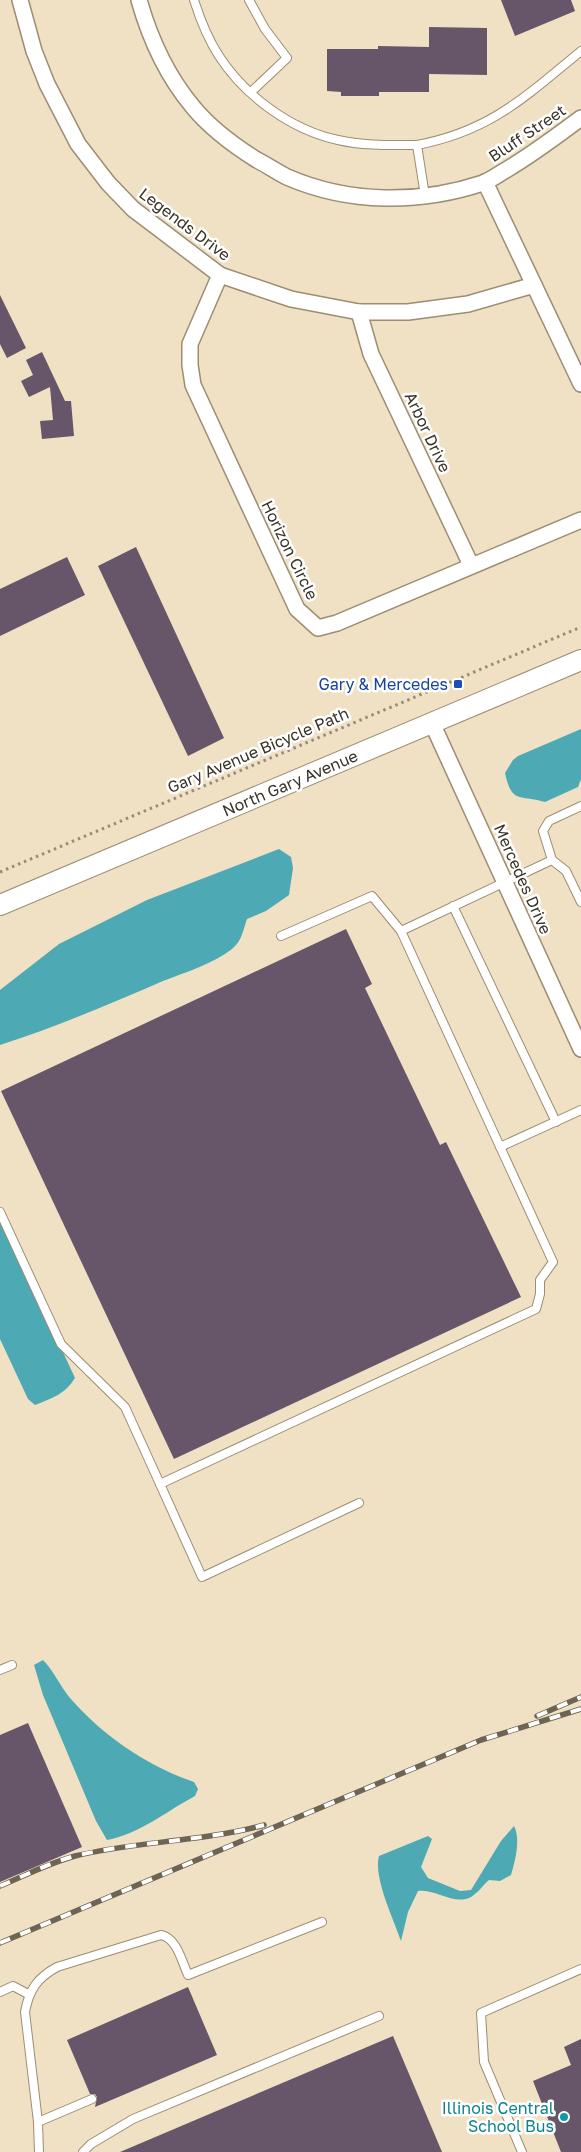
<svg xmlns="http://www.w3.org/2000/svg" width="581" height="2152" viewBox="0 0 581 2152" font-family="'Golos Text',sans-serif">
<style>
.water{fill:#4daab4}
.building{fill:#67556a}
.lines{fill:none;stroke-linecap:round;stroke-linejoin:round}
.service-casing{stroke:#9c8d73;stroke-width:10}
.minor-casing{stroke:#9c8d73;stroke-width:18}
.tertiary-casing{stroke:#9c8d73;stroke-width:22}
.path{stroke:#978c78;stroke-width:3;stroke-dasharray:2.5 4;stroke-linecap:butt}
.service{stroke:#fff;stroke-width:8}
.minor{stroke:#fff;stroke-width:15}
.tertiary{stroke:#fff;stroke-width:20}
.rail-casing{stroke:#6d6454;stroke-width:5.5}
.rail{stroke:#fff;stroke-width:4;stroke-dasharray:11;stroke-linecap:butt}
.transit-dot{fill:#1a4fb4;stroke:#fff;stroke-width:2}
.culture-dot{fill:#0f9aa8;stroke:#fff;stroke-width:2}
.labels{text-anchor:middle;stroke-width:5;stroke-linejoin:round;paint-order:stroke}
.street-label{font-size:16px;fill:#393328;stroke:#fff}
.transit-label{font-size:16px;fill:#164399;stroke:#fff;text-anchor:end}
.culture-label{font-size:16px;fill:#0d838f;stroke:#fff;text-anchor:end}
</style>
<rect width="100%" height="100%" fill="#f0e0c4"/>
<g class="water">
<path d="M581,729v50l-3,8 -33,15c-25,-8 -33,3 -40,-29l8,-13 5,-4z"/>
<path d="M279,849l12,8 2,11 -4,27 -23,16 -19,8c-4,11 -5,22 -15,30 -19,15 -46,23 -69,32 -53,23 -107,46 -163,64v-55l59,-46 88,-44z"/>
<path d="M0,1216l75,162c-10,16 -22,20 -40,27l-7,-6 -28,-60z"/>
<path d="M43,1660c11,11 17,26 27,38 32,37 77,68 124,84l4,7 -3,7c-28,15 -56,38 -88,44l-11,-19 -53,-126 -9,-30z"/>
<path d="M514,1826c7,13 1,36 -3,49l-11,6 -11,-1c-6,5 -11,13 -18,17 -17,9 -36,-9 -53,-6l-10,21 -7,29c-7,-21 -28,-64 -22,-85l49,-20 4,3 -11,28 7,11 32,13 11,-1 30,-49z"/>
</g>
<g class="building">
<path d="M501,0h70l4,11 -60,25z"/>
<path d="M429,27l58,1v47l-58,-1v18h-50v4h-38v-4l-14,-1v-42h51v-3l51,1z"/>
<path d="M0,295l26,53 -19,10 -7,-14z"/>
<path d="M42,352l23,49h6l3,35 -32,3 -2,-18 13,-1 -3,-33 -21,10 -8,-16 12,-6 -7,-15z"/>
<path d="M136,547l88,191 -36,18 -90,-190z"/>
<path d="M67,557l18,38 -85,41v-47z"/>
<path d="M346,929l26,55 -7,4 75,157 6,-3 75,155 -347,162 -173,-368z"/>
<path d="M28,1723l54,124 -82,35v-147z"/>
<path d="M188,1987l29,68 -122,52 2,-10 -2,-3h-5l-23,-54z"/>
<path d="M393,2036l49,116h-322z"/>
<path d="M581,2039v113h-20l-28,-71 38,-16 -7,-18z"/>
</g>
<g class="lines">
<defs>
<g id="service">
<path d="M194,0c6,19 14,39 25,56 26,40 72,74 119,84 26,6 53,5 79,5l8,51"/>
<path d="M249,0l16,29 22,29 -36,34"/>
<path d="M417,145c74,-14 109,-49 164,-94"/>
<path d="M552,860l-9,-29 6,-10 32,-15"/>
<path d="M453,906l103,216"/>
<path d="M281,936l91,-40 29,35"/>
<path d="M500,1147l81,-37"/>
<path d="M0,1212l61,132 64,63 35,77"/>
<path d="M359,1503l-157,74 -42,-93 376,-175 4,-15v-14l13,-18 -152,-331 151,-71 14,11 15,31"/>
<path d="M0,1670l12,-5"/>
<path d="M0,1992l13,-6 15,8"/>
<path d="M38,2122l-13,-110c4,-22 12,-34 32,-45l104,-32c16,3 21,27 27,40l134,-53"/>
<path d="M39,2152l-1,-30 54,-23"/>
<path d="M83,2152l8,-8 42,-25 246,-103"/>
<path d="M522,2152l-38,-90 -3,-49 100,-44"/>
</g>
<g id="minor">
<path d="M20,0l14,51 13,33 31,60 30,39 25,26 87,66 71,24 68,13h49l60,-8 66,-19"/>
<path d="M139,0c11,39 28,76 54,107 18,22 40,38 64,53 10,5 20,12 30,17 62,27 133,27 196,6 8,-3 16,-9 23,-13 27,-16 51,-34 75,-52"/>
<path d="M485,182l96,202"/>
<path d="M220,275l-30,69v21l3,20 104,224 21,19 19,-5 244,-103"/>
<path d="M359,312l12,42 100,211"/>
<path d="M432,723l149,326"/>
</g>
<path id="tertiary" d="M0,905l581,-245"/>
</defs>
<use href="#service" class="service-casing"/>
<use href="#minor" class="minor-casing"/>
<use href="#tertiary" class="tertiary-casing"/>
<path class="path" d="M0,872l581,-245"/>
<use href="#service" class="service"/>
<use href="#minor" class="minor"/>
<use href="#tertiary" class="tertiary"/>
<defs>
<g id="rail">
<path d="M537,1716l44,-19"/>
<path d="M0,1886c24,-10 49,-23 75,-30 62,-15 126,-14 189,-31"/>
<path d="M0,1943l481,-203 100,-31"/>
</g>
</defs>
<use href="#rail" class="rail-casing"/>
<use href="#rail" class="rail"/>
</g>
<rect class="transit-dot" x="453" y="679" width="10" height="10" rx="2.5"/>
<circle class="culture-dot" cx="564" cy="2117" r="5"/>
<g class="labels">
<g class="street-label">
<text transform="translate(527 133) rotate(-34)" y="6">Bluff Street</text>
<text transform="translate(185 224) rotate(37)" y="6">Legends Drive</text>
<text transform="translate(428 432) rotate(65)" y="6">Arbor Drive</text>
<text transform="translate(290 550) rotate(64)" y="6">Horizon Circle</text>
<text transform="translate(258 750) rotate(-23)" y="6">Gary Avenue Bicycle Path</text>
<text transform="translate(290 783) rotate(-23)" y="6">North Gary Avenue</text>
<text transform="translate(523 879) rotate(66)" y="6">Mercedes Drive</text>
</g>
<g class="transit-label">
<text x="448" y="690">Gary &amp; Mercedes</text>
</g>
<g class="culture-label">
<text x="554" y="2114">Illinois Central<tspan x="554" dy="18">School Bus</tspan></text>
</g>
</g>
</svg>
